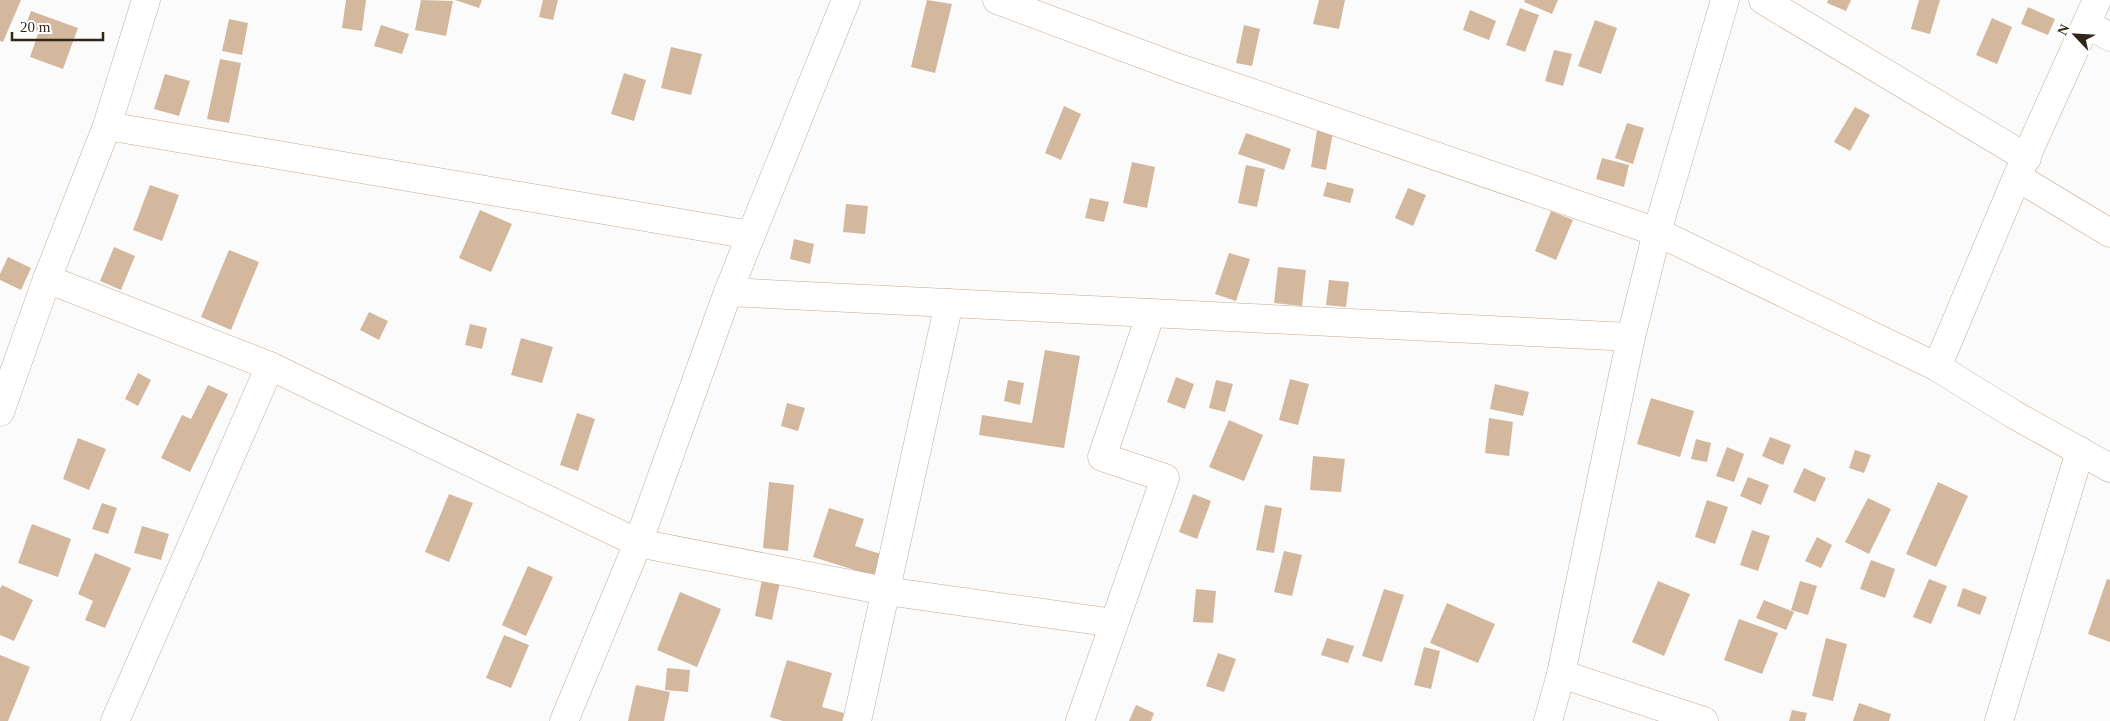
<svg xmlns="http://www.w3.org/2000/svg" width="2110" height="721" viewBox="0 0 2110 721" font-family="'Times New Roman',serif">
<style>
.building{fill:#d4b89e}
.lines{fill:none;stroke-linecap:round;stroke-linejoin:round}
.minor-casing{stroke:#c7ab91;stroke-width:29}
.minor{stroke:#fff;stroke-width:28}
</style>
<rect width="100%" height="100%" fill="#fbfbfb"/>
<g class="building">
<path d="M0,0h21l-18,42 -3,-1z"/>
<path d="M346,0h20l-4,31 -20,-3z"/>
<path d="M421,0l32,1 -7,35 -31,-6z"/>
<path d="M455,0h27l-3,8z"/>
<path d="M543,0h15l-5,20 -14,-3z"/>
<path d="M927,0l25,4 -17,69 -24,-6z"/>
<path d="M1319,0h26l-6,29 -26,-5z"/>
<path d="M1525,0h33l-6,14 -28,-12z"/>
<path d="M1828,0h23l-5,11 -19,-8z"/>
<path d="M1919,0h21l-10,34 -19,-5z"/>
<path d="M2028,7l27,12 -7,16 -27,-11z"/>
<path d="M1520,8l19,7 -14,37 -19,-7z"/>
<path d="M1470,10l26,11 -7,19 -26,-10z"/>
<path d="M31,11l47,17 -15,41 -33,-12 9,-26 -14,-4z"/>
<path d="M1992,18l20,9 -15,37 -21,-9z"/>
<path d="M229,19l19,4 -6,32 -20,-4z"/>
<path d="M1595,20l22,8 -16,46 -23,-8z"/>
<path d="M381,25l28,9 -7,20 -28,-8z"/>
<path d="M1244,25l16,4 -8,37 -16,-3z"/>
<path d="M671,47l31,7 -11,41 -30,-7z"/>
<path d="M1554,50l18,4 -9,32 -18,-5z"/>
<path d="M220,59l21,4 -12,60 -22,-4z"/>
<path d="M624,73l22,7 -12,41 -23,-7z"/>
<path d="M165,74l25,7 -11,35 -25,-7z"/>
<path d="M1064,106l17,8 -20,46 -16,-7z"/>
<path d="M1855,107l15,8 -20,36 -16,-9z"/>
<path d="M1627,123l17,5 -11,36 -18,-6z"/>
<path d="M1317,130l16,3 -7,37 -15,-3z"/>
<path d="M1246,133l45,16 -7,21 -46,-16z"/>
<path d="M1602,158l27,7 -5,22 -28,-8z"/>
<path d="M1132,162l23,5 -8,41 -24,-5z"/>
<path d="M1246,165l19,4 -8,38 -19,-4z"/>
<path d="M1327,182l27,7 -4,14 -27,-7z"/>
<path d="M150,185l29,10 -17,46 -29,-11z"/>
<path d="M1408,188l18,7 -13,31 -18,-8z"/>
<path d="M1090,198l19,4 -5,20 -19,-4z"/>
<path d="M846,204l22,2 -3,28 -22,-2z"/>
<path d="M480,210l32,14 -21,48 -32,-14z"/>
<path d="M1551,211l22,9 -17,40 -21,-9z"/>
<path d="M794,239l20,5 -4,20 -20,-5z"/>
<path d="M114,247l21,9 -14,34 -21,-9z"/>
<path d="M229,250l30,12 -28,68 -30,-13z"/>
<path d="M1229,253l21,6 -14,42 -21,-7z"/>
<path d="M8,257l23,11 -10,22 -21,-10v-6z"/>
<path d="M1278,267l28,3 -4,36 -28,-3z"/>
<path d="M1329,280l20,2 -3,25 -20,-2z"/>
<path d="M369,312l19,9 -9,19 -19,-10z"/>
<path d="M470,324l17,4 -5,21 -17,-4z"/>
<path d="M521,338l32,9 -11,36 -31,-8z"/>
<path d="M1045,350l35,6 -16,92 -85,-13 3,-20 50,8z"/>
<path d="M138,373l13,7 -13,26 -13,-7z"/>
<path d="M1176,377l18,7 -9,25 -18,-7z"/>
<path d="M1290,379l19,5 -11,41 -19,-5z"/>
<path d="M1008,380l16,3 -4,22 -16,-4z"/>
<path d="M1216,380l17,4 -8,28 -16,-4z"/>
<path d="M1495,384l34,8 -6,24 -33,-7z"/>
<path d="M208,385l20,9 -38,78 -29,-14 21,-43 9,4z"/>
<path d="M1651,398l43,13 -14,46 -43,-13z"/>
<path d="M787,403l18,5 -7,23 -17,-5z"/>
<path d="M577,413l18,6 -17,52 -18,-6z"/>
<path d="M1489,418l24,4 -4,34 -24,-3z"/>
<path d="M1229,420l34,15 -19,46 -35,-14z"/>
<path d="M1770,437l21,8 -8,20 -21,-9z"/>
<path d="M78,438l28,11 -17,41 -26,-11z"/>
<path d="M1696,439l15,4 -4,19 -16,-3z"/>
<path d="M1727,447l17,7 -10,28 -18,-6z"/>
<path d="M1855,450l16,5 -7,18 -15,-5z"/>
<path d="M1313,456l32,3 -4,33 -31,-2z"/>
<path d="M1804,468l22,10 -11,24 -22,-10z"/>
<path d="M1748,477l21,8 -8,20 -21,-9z"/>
<path d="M769,482l25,3 -6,66 -25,-3z"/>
<path d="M1938,482l30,14 -32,71 -30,-13z"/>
<path d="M449,494l24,9 -24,59 -24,-10z"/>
<path d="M1193,494l18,7 -14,38 -18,-7z"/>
<path d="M1868,498l23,11 -22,45 -24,-12z"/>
<path d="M1707,500l21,7 -13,37 -20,-7z"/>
<path d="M102,503l15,5 -9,26 -16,-5z"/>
<path d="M1265,505l17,3 -8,45 -18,-3z"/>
<path d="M829,508l35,11 -9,27 29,9 -7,22 -64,-20z"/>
<path d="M32,524l39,15 -13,38 -40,-14z"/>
<path d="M142,526l27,8 -8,26 -27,-7z"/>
<path d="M1752,530l18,6 -12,35 -18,-6z"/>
<path d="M1817,537l15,8 -11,23 -16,-7z"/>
<path d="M1284,551l18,4 -10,41 -18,-4z"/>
<path d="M95,553l36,15 -26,60 -20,-8 8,-19 -15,-7z"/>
<path d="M1871,560l24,9 -10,29 -25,-9z"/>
<path d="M528,566l25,11 -27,59 -24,-11z"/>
<path d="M762,579l18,3 -8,38 -17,-4z"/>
<path d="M1929,579l18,7 -16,38 -18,-7z"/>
<path d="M2107,579l3,1v62l-22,-8z"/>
<path d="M1658,581l32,13 -26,62 -32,-14z"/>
<path d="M1800,581l17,5 -9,29 -17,-5z"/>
<path d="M2,585l31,15 -19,41 -14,-6v-46z"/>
<path d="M1963,588l24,9 -7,18 -23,-9z"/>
<path d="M1196,589l20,2 -3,32 -20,-1z"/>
<path d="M1384,589l20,6 -22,67 -20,-6z"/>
<path d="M680,592l41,17 -24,58 -40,-17z"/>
<path d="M1764,600l30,12 -8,18 -30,-12z"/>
<path d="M1447,603l48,21 -17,39 -48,-20z"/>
<path d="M1739,619l39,14 -16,41 -38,-14z"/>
<path d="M504,635l25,10 -18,43 -25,-10z"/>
<path d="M1327,638l27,8 -6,17 -27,-8z"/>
<path d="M1826,638l21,6 -14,57 -21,-5z"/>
<path d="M1424,647l16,4 -9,38 -17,-4z"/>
<path d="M1218,653l18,6 -12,33 -18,-6z"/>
<path d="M0,655l30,12 -22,54h-8z"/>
<path d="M787,660l45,13 -10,34 22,6 -2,8h-59l-13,-4z"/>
<path d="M667,668l23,2 -2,22 -23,-2z"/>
<path d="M636,685l34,7 -6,29h-36z"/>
<path d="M1859,703l32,11 -2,7h-36z"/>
<path d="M1136,705l18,8 -3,8h-22z"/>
<path d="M1792,710l15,3 -2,8h-16z"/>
</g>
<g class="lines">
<defs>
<g id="minor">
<path d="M997,0l182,68 478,164 280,135 76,47 97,54"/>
<path d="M1763,0l264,158"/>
<path d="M2087,24l23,13"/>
<path d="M107,126l644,109"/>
<path d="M2017,177l93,56"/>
<path d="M47,279l223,87 368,177 248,48 228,32"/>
<path d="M728,292l903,45"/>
<path d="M1937,367l80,-190 80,-177"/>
<path d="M0,412l47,-133 60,-153 39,-126"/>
<path d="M1561,674l143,47"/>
<path d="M115,721l155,-355"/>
<path d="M564,721l74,-178 90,-251 118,-292"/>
<path d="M857,721l92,-418"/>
<path d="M1080,721l85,-243 -63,-21 49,-144"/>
<path d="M1548,721l13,-47 70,-337 26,-105 68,-232"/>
<path d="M1999,721l81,-270"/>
</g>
</defs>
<use href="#minor" class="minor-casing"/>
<use href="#minor" class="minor"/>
</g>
<g transform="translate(2075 35) rotate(295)" stroke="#ffffff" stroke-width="4" paint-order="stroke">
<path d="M0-4L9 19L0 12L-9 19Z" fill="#31261c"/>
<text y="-8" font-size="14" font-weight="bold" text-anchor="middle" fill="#31261c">N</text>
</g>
<path d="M12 32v8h91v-8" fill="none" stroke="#31261c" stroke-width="2.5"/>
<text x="20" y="32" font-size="15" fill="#31261c" stroke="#ffffff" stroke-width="4" paint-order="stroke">20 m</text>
</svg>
